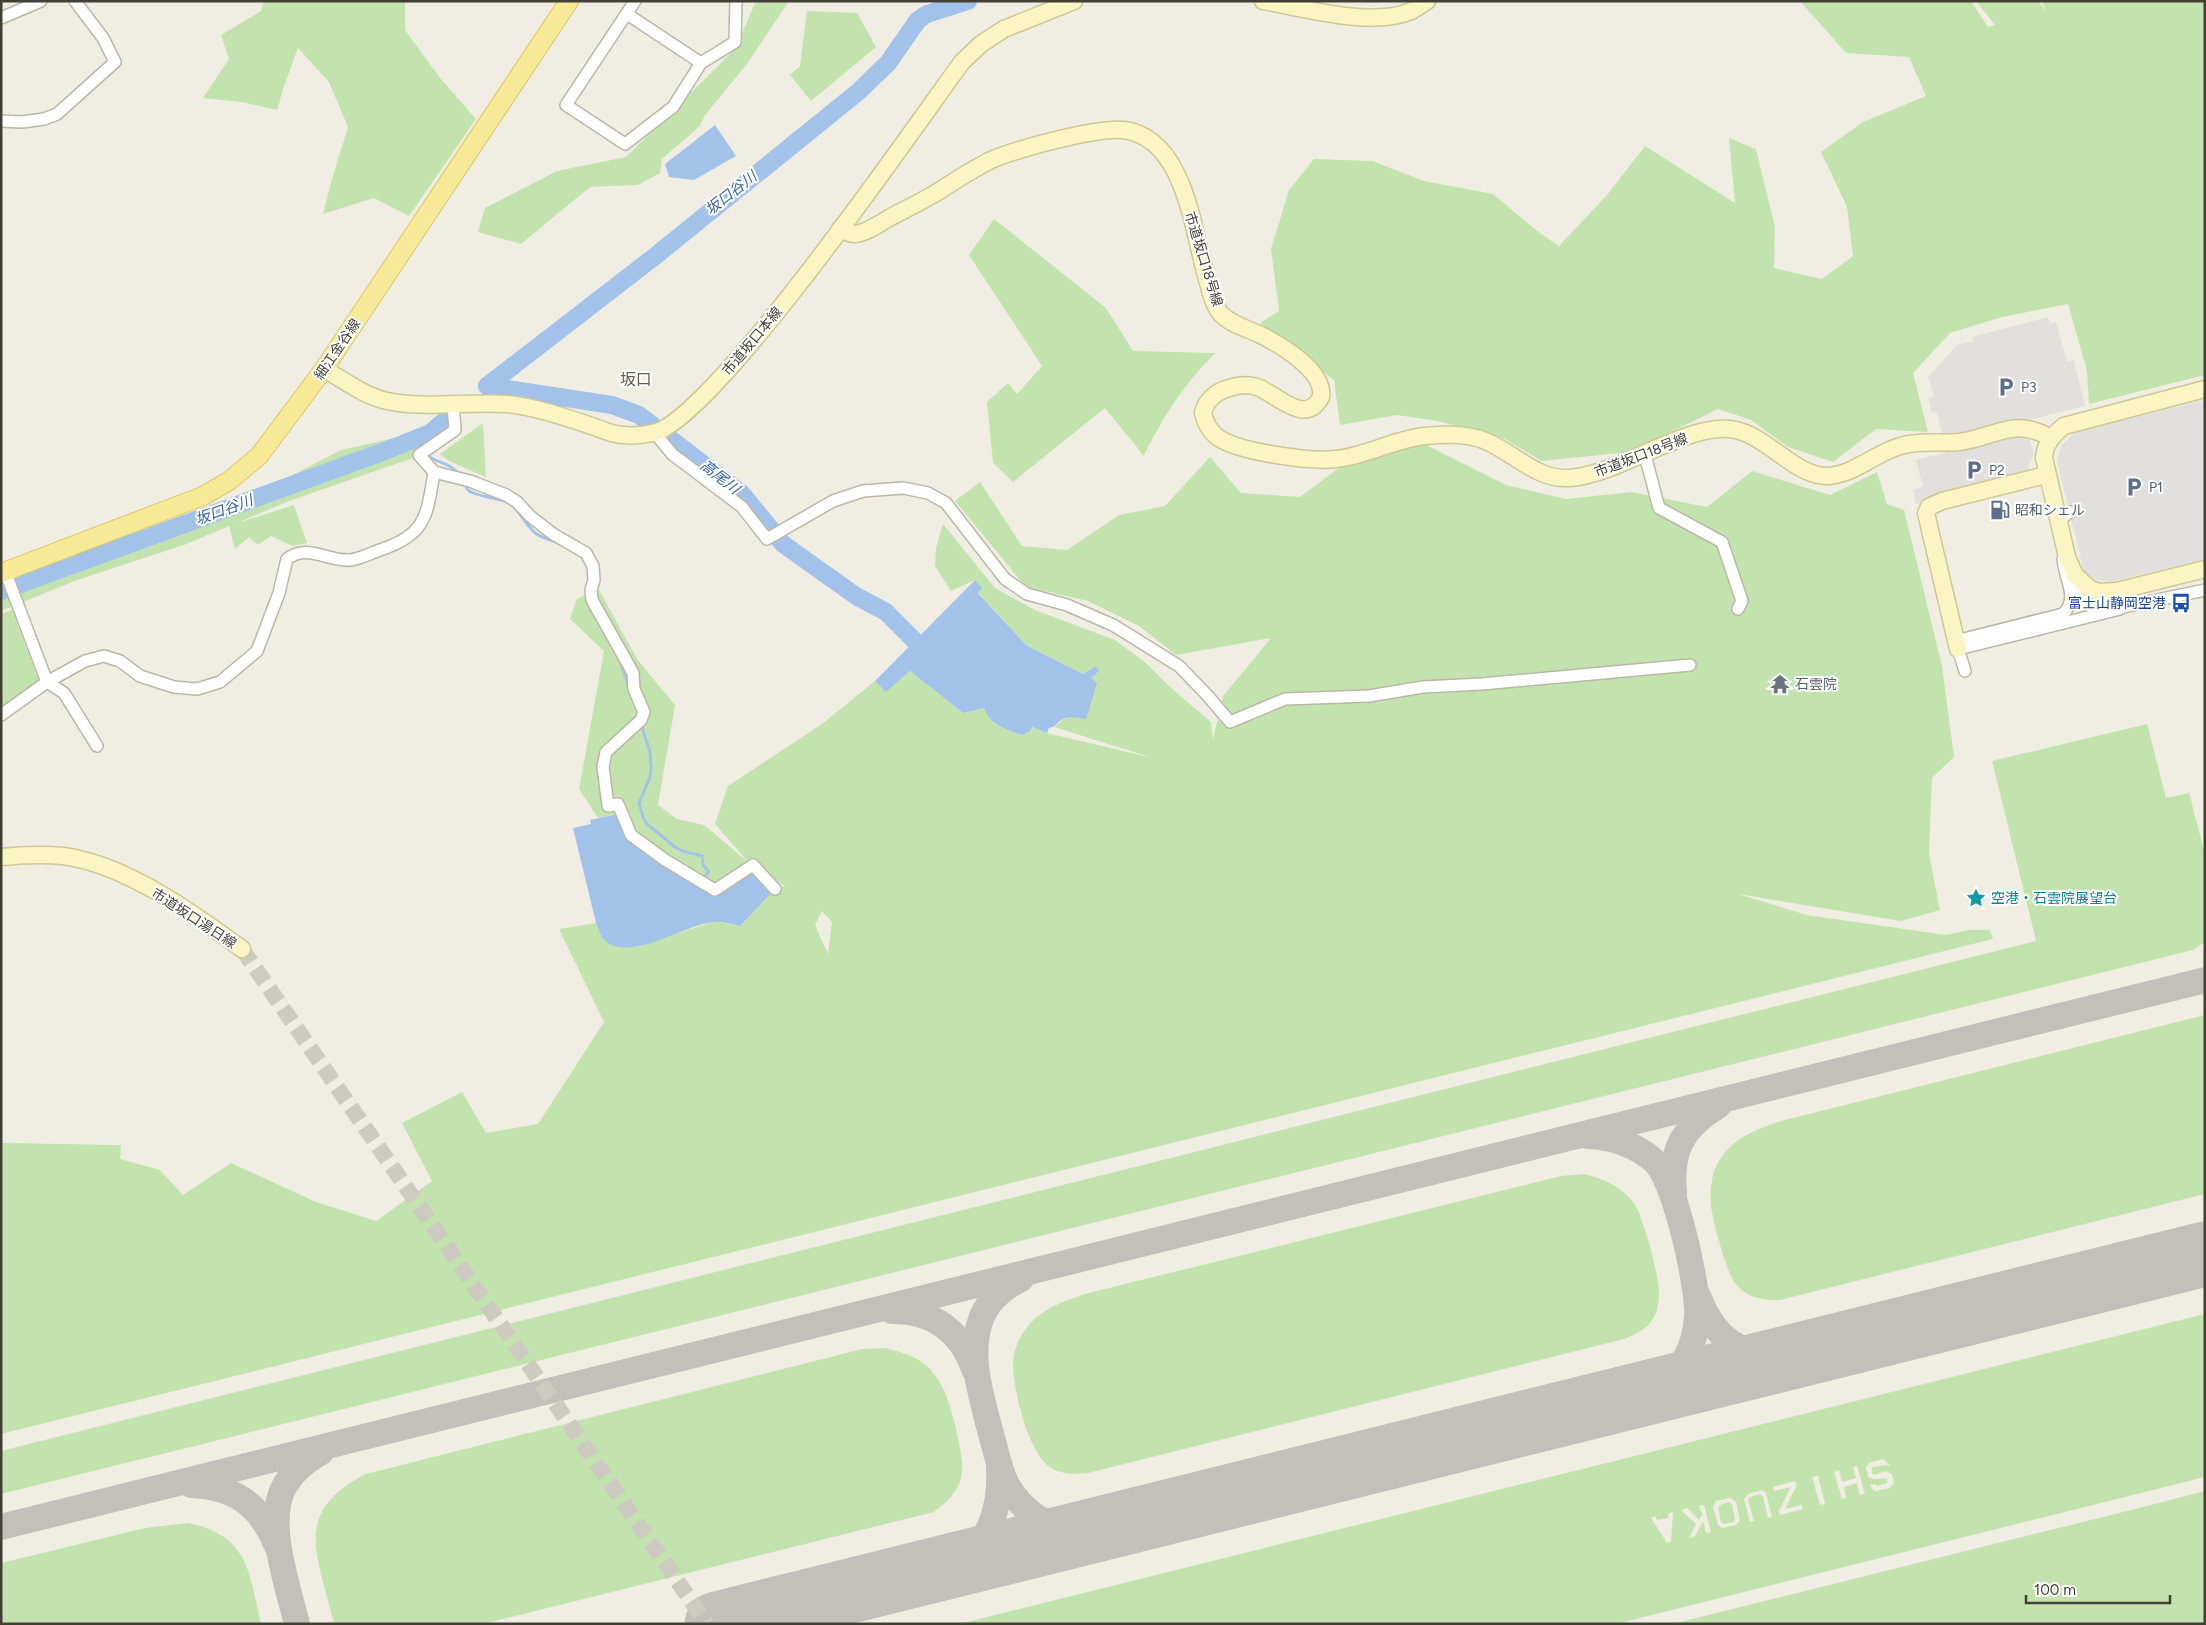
<svg xmlns="http://www.w3.org/2000/svg" width="2206" height="1625" viewBox="0 0 2206 1625" font-family="Figtree,'Noto Sans JP',sans-serif">
<style>
.green{fill:#c3e3ae;fill-rule:evenodd}
.parking{fill:#e1e0dc}
.water{fill:#a3c2ea}
.lines{fill:none;stroke-linecap:round;stroke-linejoin:round}
.stream{stroke:#a3c2ea;stroke-width:3}
.river{stroke:#a3c2ea;stroke-width:18}
.taxiway{stroke:#c2c0bb;stroke-width:26}
.runway{stroke:#c2c0bb;stroke-width:65}
.secondary-tunnel{stroke:#cdcbc0;stroke-width:16;stroke-dasharray:16 8;stroke-linecap:butt}
.street-casing{stroke:#bbb7a7;stroke-width:14}
.secondary-casing{stroke:#cec796;stroke-width:19}
.primary-casing{stroke:#dbc967;stroke-width:20}
.street{stroke:#fff;stroke-width:11}
.secondary{stroke:#fbf5c3;stroke-width:16}
.primary{stroke:#f7ea96;stroke-width:18}
.labels{text-anchor:middle;stroke-width:4;stroke-linejoin:round;paint-order:stroke}
.street-label{font-size:14px;fill:#423f34;stroke:#fff}
.service-label{font-size:14px;fill:#4e5e75;stroke:#fff;text-anchor:start}
.transit-label{font-size:14px;fill:#164399;stroke:#fff;text-anchor:end}
.worship-label{font-size:14px;fill:#5b616d;stroke:#fff;text-anchor:start}
.culture-label{font-size:14px;fill:#0d838f;stroke:#fff;text-anchor:start}
.water-label{font-size:15px;font-style:italic;fill:#3565a6;stroke:#fff}
.quarter-label{font-size:16px;fill:#645e4c;stroke:#fff}
</style>
<rect width="100%" height="100%" fill="#f0eee3"/>
<g class="green">
<path d="M264,1h141v29l35,48 36,41 -67,97 -35,-18 -51,16 9,-35 16,-52 -19,-45 -31,-34 -15,41 -6,21 -35,-8 -39,-4 26,-39 -8,-24 40,-24z"/>
<path d="M756,1h33l-42,63 -42,51 -5,11 -38,33 -2,14 -22,12 -48,2 -69,57 -43,-12 7,-24 72,-37 69,-14 109,-108z"/>
<path d="M1800,1h171l17,26 7,-2 -19,-24h62l8,10 -4,-10h163v374l-116,29 -2,-33 -19,-67 -66,13 -52,16 -37,40 15,59 -52,-3 -43,33 -45,-15 -37,-27 -33,-11 -88,43 -88,9 -39,-23 -65,-17 -41,-6 -57,10 -6,-45 -74,-57 19,-12 -8,-62 18,-59 25,-31 58,2 52,20 69,13 44,37 22,15 48,-51 38,-49 90,57 -6,-65 27,11 19,78 -1,41 48,11 31,-23 -6,-49 -26,-55 42,-30 63,-26 -17,-39 -63,-4z"/>
<path d="M807,11l50,2 19,34 -65,54 -21,-26 10,-9z"/>
<path d="M994,219l112,89 27,43 82,2c-32,33 -52,63 -71,103l-39,-48 -92,74 -20,-19 -6,-61 21,-19 9,11 25,-28 -73,-111z"/>
<path d="M483,423l3,54 -37,-16 -9,-7z"/>
<path d="M438,424l9,7 -34,27 -124,43 -52,22 57,-18 13,38 -14,3 -22,-10 -13,9 -9,-8 -14,12 -6,-23 -45,19 -107,35 -76,31v-32l220,-75 60,-23 60,-31 58,-13z"/>
<path d="M1424,444l82,41 60,14 65,-7 76,15 45,-36 78,24 47,-23 10,32 17,6 38,156 12,91 -22,21 -3,76 11,56 -39,11 -163,-27 69,21 139,20 22,-5h22l3,9 -1992,495v-291l120,2 -1,14 40,11 23,25 48,-32 85,39 60,19 56,-40 -30,-58 60,-31 24,41 52,-9 66,-102 -45,-93 37,-6 5,12 35,12 79,-26 25,5 35,-37 10,-3 -32,-21 -44,22 -44,-27 -43,-47 -24,5 -19,-29 25,-138 -34,-32 7,-20 21,-11 39,71 38,46 -17,100 19,14 27,6 44,37 -33,-38 13,-38 94,-62 53,-43 12,10 23,-20 53,42 21,-5 12,17 26,10 7,-4 3,-4 15,6 106,25 -99,-31 10,-8 7,-2 19,-39 9,-7 -3,-4 -13,7 -57,-29 -48,-53 -3,-12 -24,11 -16,-25 1,-18 7,-24 52,64 40,22 80,30 30,22 25,25 41,35 2,18 10,-44 48,-58 -95,17 -37,-29 -51,-25 -62,-14 -71,-86 25,-19 42,64 45,4 52,-35 46,-9 45,-49 31,36 59,4 44,-33zM822,911l10,11 -4,32 -13,-29z"/>
<path d="M12,610l27,71 -38,27v-94z"/>
<path d="M2147,724l19,74 23,-5 16,61v88l-12,8 -2192,544v-43l2035,-510 -44,-180z"/>
<path d="M2205,1015v179l-425,106c-17,0 -34,-2 -45,-17 -9,-12 -22,-61 -24,-77 -1,-14 0,-33 8,-45 15,-24 37,-31 62,-40z"/>
<path d="M1584,1174c19,5 36,11 49,28 10,12 25,71 26,88 0,10 -1,22 -7,30 -6,10 -18,15 -28,19l-536,134c-12,1 -25,2 -37,-5 -23,-14 -38,-79 -38,-105 0,-13 8,-29 16,-38 14,-17 36,-24 56,-31l476,-118z"/>
<path d="M2205,1314v163l-589,147h-657zM1883,1459l7,6 -18,2v6l2,2 12,-4 6,4 2,7 -4,6 -14,3 -4,-2 -2,-4 5,-1 2,2 10,-3v-5l-13,1 -6,-2 -2,-9 3,-5zM1857,1466l8,28 -5,1 -3,-12 -13,4 2,11 -4,1 -8,-27 5,-2 3,12 14,-4 -3,-11zM1818,1476l7,28 -5,1 -8,-28zM1795,1481l2,4 -12,24 16,-4 2,4 -23,6 -1,-4 12,-24 -17,4 -1,-4zM1762,1490l4,3 6,24 -4,1 -5,-22 -3,-2 -10,3 -2,3 6,21 -4,1 -6,-23 4,-5zM1730,1498l6,4 4,18 -4,5 -14,3 -4,-3 -5,-18 3,-6zM1704,1505l7,27 -5,1 -3,-12 -8,15 -6,2 7,-14 -15,-14 6,-2 12,12 3,-6 -3,-8zM1673,1512l-2,29 -4,2 -16,-25 4,-2 2,4 11,-2 1,-5z"/>
<path d="M885,1348c15,4 31,8 42,18 9,9 16,20 20,32 6,16 17,59 15,75 -2,18 -15,29 -28,39l-451,112h-148l-2,-5c-16,-64 -41,-108 33,-145l496,-125z"/>
<path d="M2205,1491v133h-533l467,-116z"/>
<path d="M1729,1502l3,2 3,15 -1,3 -10,2 -3,-2 -3,-14 2,-3z"/>
<path d="M189,1523c60,13 60,49 72,101h-260v-61l144,-35z"/>
</g>
<g class="parking">
<path d="M2048,317l2,7 6,-2 11,40 7,-2 11,46 -129,32h-13l-6,-26 -5,1 -4,-15 6,-2 -6,-19 29,-32 16,-4 -1,-4z"/>
<path d="M2205,400v159l-95,23 -13,-2 -13,-8 -27,-111 4,-15 11,-11 7,-4z"/>
<path d="M2020,434l10,7 4,14 -6,11 2,8 -114,30 -3,-14 10,-4 -7,-26z"/>
</g>
<g class="water">
<path d="M715,125l21,31 -42,24 -25,-3 -4,-13z"/>
<path d="M975,580l7,8 -4,5 48,52 57,29 13,-8 3,5 -8,7 6,5 -11,36c-9,-1 -18,-4 -26,2 -4,3 -5,6 -11,7l-2,5 -15,-6 -2,4 -8,4c-18,-7 -30,-8 -38,-27l-21,5 -53,-42 -24,21 -11,-11z"/>
<path d="M622,813l9,22 84,55 38,-25 22,24 -35,37c-9,-2 -18,-5 -27,-4 -28,3 -80,38 -105,21 -7,-4 -9,-13 -12,-20l-23,-95 18,-4 -1,-4z"/>
</g>
<g class="lines">
<g class="stream">
<path d="M426,454c12,11 24,7 34,22"/>
<path d="M340,468l74,-24 8,6"/>
<path d="M464,483c2,2 2,5 4,7 6,6 30,8 39,12"/>
<path d="M514,507c18,20 13,27 43,35"/>
<path d="M620,660l9,28"/>
<path d="M641,724l9,28 1,16 -1,9 -11,26 4,14 4,7 28,23 7,4 20,5 1,9 6,7 -7,7"/>
</g>
<g class="river">
<path d="M487,386l167,-129 204,-165 30,-29 30,-43 9,-6 41,-13"/>
<path d="M487,386l125,19 27,10 103,79 41,50 73,52 30,16 30,30"/>
<path d="M1,591l384,-140 45,-18 13,-11"/>
</g>
<g class="taxiway">
<path d="M1588,1136c23,0 54,11 69,28 19,22 42,124 40,153 -1,14 -4,28 -11,40 -12,21 -34,30 -55,39"/>
<path d="M1674,1193c-4,-42 8,-65 44,-87"/>
<path d="M1021,1279c-18,9 -35,23 -41,43 -12,36 2,76 11,112 5,17 8,35 16,51 7,12 19,25 31,33 19,12 40,11 62,11"/>
<path d="M1698,1296c21,53 50,62 104,58"/>
<path d="M892,1311c40,-1 69,20 82,58"/>
<path d="M191,1485c45,2 69,20 86,61"/>
<path d="M1,1527l2204,-547"/>
<path d="M939,1569c7,-3 15,-6 22,-10 32,-19 40,-58 38,-92"/>
<path d="M297,1624c-9,-37 -33,-104 -12,-139 9,-15 21,-24 36,-33"/>
</g>
<path class="runway" d="M717,1624l1488,-370"/>
<path class="secondary-tunnel" d="M242,949l465,675"/>
<defs>
<g id="street">
<path d="M635,1l-69,104 59,39 48,-37 28,-44 34,-21 1,-41"/>
<path d="M627,14l74,49"/>
<path d="M1,18l40,-17"/>
<path d="M1,121l21,1 22,-3 13,-5 58,-52 -12,-24 -28,-37"/>
<path d="M453,404l2,26 -36,25 15,17 36,9 36,14 11,7 13,14 23,18 33,19 7,13 1,14 -3,10 1,10 41,73 1,16 10,23 -3,8 -35,32 -3,15 5,39 10,-2 13,31 34,25 50,30 38,-25 22,24"/>
<path d="M655,433l17,21 70,53 25,32 66,-38 30,-10 40,-3 25,5 18,10 59,76 22,15 40,11 46,20 66,41 29,30 22,26 55,-23 84,-3 54,-9 59,-3 208,-19"/>
<path d="M1645,455l14,53 63,34 20,59 -4,8"/>
<path d="M2060,528l3,-11 7,-5"/>
<path d="M5,571l42,111 17,11 33,53"/>
<path d="M2071,586l7,11 13,10 18,3 96,-20"/>
<path d="M1956,641l107,-27c17,-16 1,-35 0,-55"/>
<path d="M1965,671l-7,-22 162,-40"/>
<path d="M1,715l46,-33 38,-21 19,-5 16,5 20,15 34,11 23,2 23,-7 37,-31 22,-58 8,-34c21,-16 41,3 63,1 10,-1 21,-7 30,-10 46,-15 47,-34 54,-78"/>
</g>
<g id="secondary">
<path d="M1263,1c41,7 109,27 148,10 5,-2 11,-7 16,-10"/>
<path d="M840,229c5,3 9,5 15,5 11,-1 24,-10 34,-16 17,-9 34,-17 50,-27 17,-11 34,-22 52,-31 26,-11 106,-33 133,-30 59,8 68,94 81,142 4,13 7,32 16,42 11,11 27,15 40,21 21,11 64,36 60,62 -16,30 -44,-3 -64,-10 -13,-4 -26,-1 -38,5 -8,5 -14,11 -16,21 2,9 6,17 13,23 19,16 96,26 120,23 31,-3 58,-20 89,-23 22,-2 47,-3 67,8 26,13 47,36 78,34 52,-4 120,-58 166,-48 32,7 61,48 93,46 29,-3 48,-25 75,-31 18,-5 37,-1 55,-3 38,-5 54,-26 92,-4"/>
<path d="M324,369c20,11 40,27 63,32 35,8 83,0 120,3 29,3 57,13 85,22 9,3 21,9 31,9 10,1 20,0 29,-2 57,-7 266,-311 310,-371l19,-18 23,-15 70,-28"/>
<path d="M2205,389l-141,37c-11,9 -19,17 -20,32l23,99 8,18 14,13 9,4 19,-1 88,-22"/>
<path d="M1958,649l-32,-136 3,-6 13,-6 104,-26"/>
<path d="M1,857c20,-2 42,-3 62,-1 62,8 130,57 179,93"/>
</g>
<path id="primary" d="M1,573l202,-77 26,-15 30,-25 65,-87 245,-368"/>
</defs>
<use href="#street" class="street-casing"/>
<use href="#secondary" class="secondary-casing"/>
<use href="#primary" class="primary-casing"/>
<use href="#street" class="street"/>
<use href="#secondary" class="secondary"/>
<use href="#primary" class="primary"/>
</g>
<defs>
<symbol id="parking-bare" viewBox="-9 -9 18 18"><path d="M-3.5-5.5H1a3.5 3.5 0 0 1 0 7H-1V5.5H-3.5ZM-1-3.4V-.6H.8a1.4 1.4 0 0 0 0-2.8Z" fill="#5c6f8a" stroke="#fff" stroke-width="2.5" paint-order="stroke"/></symbol>
<symbol id="fuel-bare" viewBox="-9 -9 18 18"><path d="M-5.5-6h7V0h2V4h1.3V-2.5L3-4.5l.8-.8L6-3V5H2.5V1h-1V6h-7ZM-4.2-4.7v3.2H.2V-4.7Z" fill="#5c6f8a" stroke="#fff" stroke-width="2.5" paint-order="stroke"/></symbol>
<symbol id="bus-bare" viewBox="-9 -9 18 18"><path d="M-5-6H5V4H4V6H2V4H-2V6H-4V4H-5ZM-3.5-4V0h7V-4ZM-3.5 1.2v1.5H-2V1.2ZM2 1.2v1.5H3.5V1.2Z" fill="#1a4fb4" stroke="#fff" stroke-width="2.5" paint-order="stroke"/></symbol>
<symbol id="temple-bare" viewBox="-9 -9 18 18"><path d="M0-6L5-2H3V0L6.5 2.5H4V6H1.5V3h-3V6H-4V2.5H-6.5L-3 0V-2H-5Z" fill="#6b7280" stroke="#fff" stroke-width="2.5" paint-order="stroke"/></symbol>
<symbol id="sight-bare" viewBox="-9 -9 18 18"><path d="M0-6L1.8-2.2L6-1.7L2.9 1.2L3.7 5.4L0 3.3L-3.7 5.4L-2.9 1.2L-6-1.7L-1.8-2.2Z" fill="#0f9aa8" stroke="#fff" stroke-width="2.5" paint-order="stroke"/></symbol>
</defs>
<g fill-rule="evenodd">
<use href="#parking-bare" x="1992" y="373" width="28" height="28"/>
<use href="#parking-bare" x="1960" y="456" width="28" height="28"/>
<use href="#parking-bare" x="2120" y="473" width="28" height="28"/>
<use href="#fuel-bare" x="1986" y="496" width="28" height="28"/>
<use href="#bus-bare" x="2167" y="589" width="28" height="28"/>
<use href="#temple-bare" x="1766" y="670" width="28" height="28"/>
<use href="#sight-bare" x="1962" y="884" width="28" height="28"/>
</g>
<g class="labels">
<g class="street-label">
<text transform="translate(1204 259) rotate(73)" y="5">市道坂口18号線</text>
<text transform="translate(752 341) rotate(-50)" y="5">市道坂口本線</text>
<text transform="translate(337 349) rotate(-56)" y="5">細江金谷線</text>
<text transform="translate(1641 455) rotate(-21)" y="5">市道坂口18号線</text>
<text transform="translate(194 918) rotate(33)" y="5">市道坂口湯日線</text>
</g>
<g class="service-label">
<text x="2021" y="392">P3</text>
<text x="1989" y="475">P2</text>
<text x="2149" y="492">P1</text>
<text x="2015" y="515">昭和シェル</text>
</g>
<g class="transit-label">
<text x="2166" y="608">富士山静岡空港</text>
</g>
<g class="worship-label">
<text x="1795" y="689">石雲院</text>
</g>
<g class="culture-label">
<text x="1991" y="903">空港・石雲院展望台</text>
</g>
<g class="water-label">
<text transform="translate(731 193) rotate(-38)" y="5">坂口谷川</text>
<text transform="translate(720 477) rotate(38)" y="5">高尾川</text>
<text transform="translate(224 510) rotate(-20)" y="5">坂口谷川</text>
</g>
<g class="quarter-label">
<text x="636" y="385">坂口</text>
</g>
</g>
<rect width="2206" height="1625" fill="none" stroke="#423f34" stroke-width="5"/>
<path d="M2026 1595v8h144v-8" fill="none" stroke="#423f34" stroke-width="2.5"/>
<text x="2034" y="1595" font-size="15" fill="#423f34" stroke="#ffffff" stroke-width="4" paint-order="stroke">100 m</text>
</svg>
